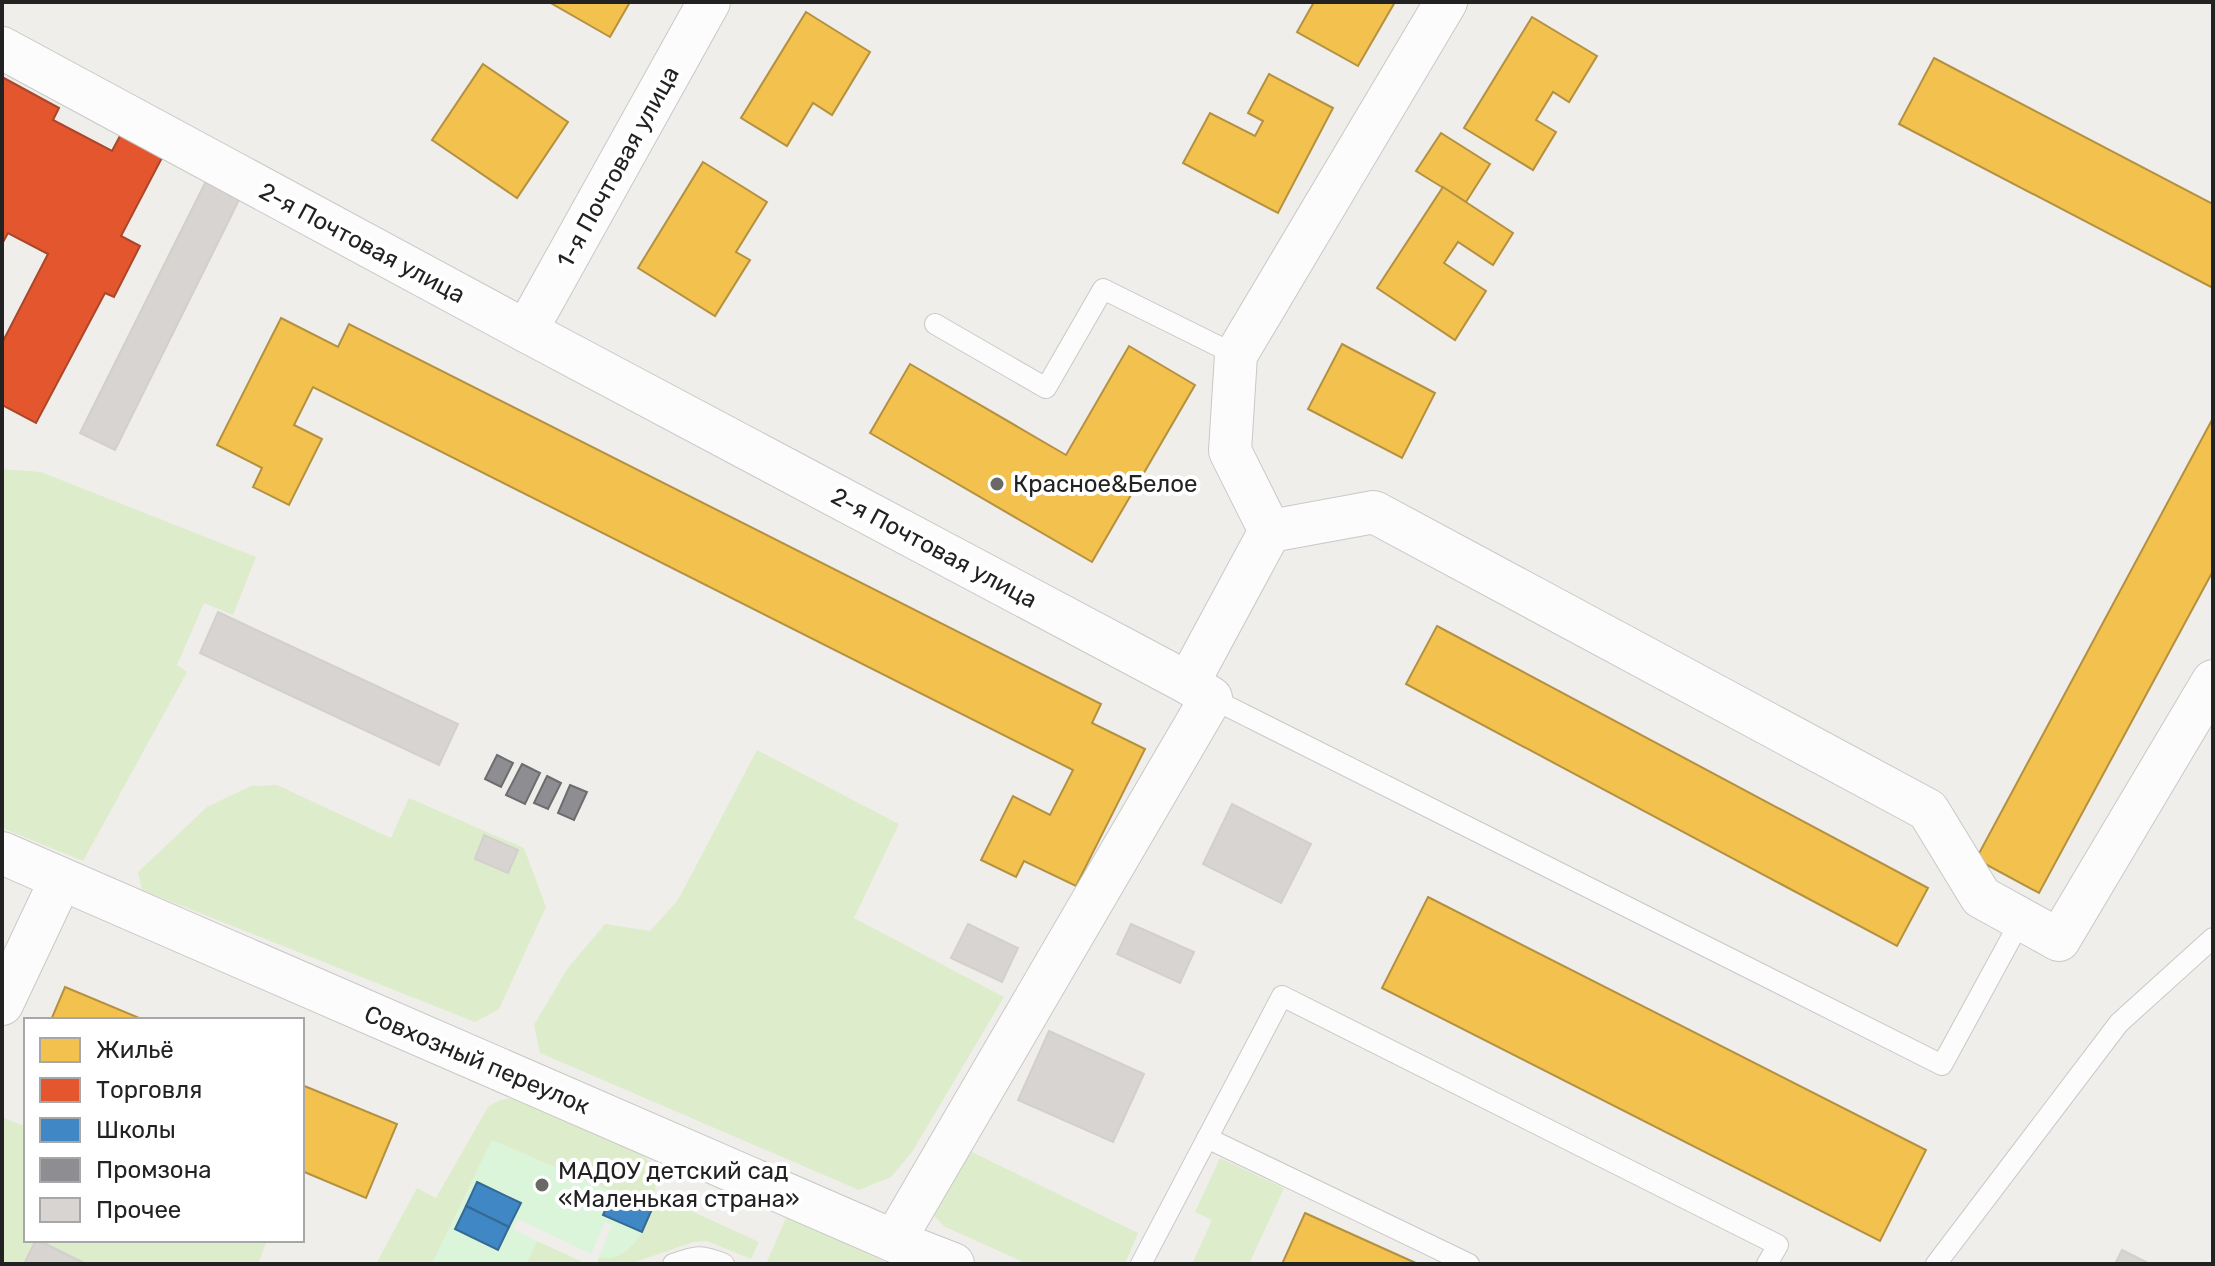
<svg xmlns="http://www.w3.org/2000/svg" width="2215" height="1266" viewBox="0 0 2215 1266" font-family="Rubik,sans-serif">
<style>
.grass{fill:#ddeccb}
.park{fill:#daf5da}
.homes{fill:#f2c14e;stroke:#b49141;stroke-width:2}
.shops{fill:#e4572e;stroke:#aa472a;stroke-width:2}
.schools{fill:#3f88c5;stroke:#366994;stroke-width:2}
.industry{fill:#8d8d92;stroke:#6d6d70;stroke-width:2}
.building{fill:#d7d4d2;stroke:#d3d0cc;stroke-width:2}
.lines{fill:none;stroke-linecap:round;stroke-linejoin:round}
.service-casing{stroke:#c9c8c7;stroke-width:22}
.minor-casing{stroke:#c9c8c7;stroke-width:44}
.service{stroke:#fdfcfc;stroke-width:20}
.minor{stroke:#fdfcfc;stroke-width:42}
.poi-dot{fill:#6a6968;stroke:#fff;stroke-width:3}
.labels{text-anchor:middle;stroke-width:8;stroke-linejoin:round;paint-order:stroke}
.street-label{font-size:24px;fill:#222;stroke:#fff}
.poi-label{font-size:24px;fill:#222;stroke:#fff;text-anchor:start}
</style>
<rect width="100%" height="100%" fill="#f0eeeb"/>
<g class="grass">
<path d="M2,469l39,3 215,85 -23,58 -29,-12 -27,62 10,7 -104,189 -81,-33z"/>
<path d="M757,750l142,74 -45,94 150,79 -92,155 -21,25 -32,13 -319,-137 -6,-28 33,-56 38,-45 45,7 28,-31z"/>
<path d="M277,785l114,53 18,-40 115,50 22,59 -47,102 -24,13 -333,-132 -4,-18 69,-65 44,-21z"/>
<path d="M514,1098l121,52c17,11 25,24 19,44l105,48 -8,17 -44,-18 -13,1 -65,22h-33l3,-7c30,6 43,-25 53,-48l-160,-69 -60,124h-56l41,-76 19,10 52,-91 12,-7z"/>
<path d="M2,1117l24,10v113h241l-9,24h-256z"/>
<path d="M964,1148l174,85 -13,31h-97l-83,-37 -12,-12z"/>
<path d="M1220,1158l64,30 -35,76h-57l20,-44 -17,-8z"/>
<path d="M787,1216l102,48h-123z"/>
<path d="M537,1241l50,23h-61z"/>
</g>
<path class="park" d="M492,1140l121,52 -9,23 38,17c-9,16 -24,29 -43,25l13,-32 -7,-3 -14,32 -73,-35 -5,10 24,12 -11,23h-94z"/>
<g class="homes">
<path d="M549,2h81l-20,35z"/>
<path d="M1314,2h81l-37,64 -61,-34z"/>
<path d="M806,12l64,40 -38,63 -19,-12 -26,43 -46,-28z"/>
<path d="M1532,17l65,39 -28,46 -16,-10 -17,28 20,12 -23,38 -69,-42z"/>
<path d="M1934,58l279,146v84l-314,-164z"/>
<path d="M483,64l85,58 -51,76 -85,-58z"/>
<path d="M1269,74l64,34 -55,105 -95,-50 27,-50 45,23 8,-15 -15,-8z"/>
<path d="M1441,133l49,31 -24,38 -50,-31z"/>
<path d="M703,162l64,40 -31,50 14,8 -35,56 -77,-48z"/>
<path d="M1443,187l70,46 -20,32 -35,-23 -14,21 42,28 -31,49 -78,-52z"/>
<path d="M281,318l57,29 11,-23 752,380 -9,19 53,26 -69,137 -52,-25 -8,16 -35,-17 32,-64 37,19 23,-45 -760,-383 -19,38 28,14 -33,66 -36,-18 9,-19 -45,-23z"/>
<path d="M1342,344l93,49 -33,65 -94,-49z"/>
<path d="M1129,346l66,39 -103,177 -222,-129 40,-69 156,91z"/>
<path d="M2213,418v153l-174,322 -63,-34z"/>
<path d="M1437,626l491,262 -31,58 -491,-262z"/>
<path d="M1428,897l498,253 -46,91 -498,-253z"/>
<path d="M65,987l79,33h-93z"/>
<path d="M302,1085l95,39 -31,74 -64,-27z"/>
<path d="M1305,1213l113,51h-136z"/>
</g>
<path class="shops" d="M2,77l57,31 -6,12 59,31 10,-19 42,22 -43,82 19,10 -26,51 -9,-4 -69,130 -34,-18v-62l46,-89 -40,-21 -6,11z"/>
<g class="schools">
<path d="M477,1182l44,21 -12,24 -43,-21z"/>
<path d="M613,1192l39,17 -10,23 -39,-17z"/>
<path d="M466,1206l43,21 -11,23 -43,-21z"/>
</g>
<g class="industry">
<path d="M497,755l16,8 -12,24 -16,-8z"/>
<path d="M522,764l18,9 -15,31 -19,-9z"/>
<path d="M547,776l14,7 -13,26 -14,-6z"/>
<path d="M570,785l17,7 -13,28 -16,-7z"/>
</g>
<g class="building">
<path d="M207,179l34,17 -126,254 -35,-17z"/>
<path d="M218,612l240,112 -19,41 -239,-112z"/>
<path d="M1232,804l79,40 -30,59 -78,-39z"/>
<path d="M484,835l34,15 -10,23 -33,-14z"/>
<path d="M968,924l50,24 -16,34 -51,-24z"/>
<path d="M1131,924l63,28 -14,31 -63,-29z"/>
<path d="M1049,1031l95,43 -31,68 -95,-42z"/>
<path d="M36,1240h2l48,24h-62z"/>
<path d="M2122,1250l28,14h-35z"/>
</g>
<g class="lines">
<defs>
<g id="service">
<path d="M935,324l111,64 57,-99 133,66"/>
<path d="M1211,698l731,367 79,-145"/>
<path d="M1207,1138l262,126"/>
<path d="M673,1264c23,-8 28,-10 51,0"/>
<path d="M1141,1264l141,-268 496,249 -11,19"/>
<path d="M1936,1264l183,-241 94,-85"/>
</g>
<g id="minor">
<path d="M2,48l524,283 662,352 82,-152"/>
<path d="M526,331l183,-329"/>
<path d="M1270,531l104,-19 554,298 53,87 78,43 154,-259"/>
<path d="M1270,531l-40,-80 6,-96 210,-353"/>
<path d="M2,853l892,388 59,23"/>
<path d="M2,1004l59,-125"/>
<path d="M894,1241l317,-543 -23,-15"/>
</g>
</defs>
<use href="#service" class="service-casing"/>
<use href="#minor" class="minor-casing"/>
<use href="#service" class="service"/>
<use href="#minor" class="minor"/>
</g>
<g class="poi-dot">
<circle cx="997" cy="484" r="8"/>
<circle cx="542" cy="1185" r="8"/>
</g>
<g class="labels">
<g class="street-label">
<text transform="translate(618 167) rotate(-61)" y="8">1-я Почтовая улица</text>
<text transform="translate(362 243) rotate(28)" y="8">2-я Почтовая улица</text>
<text transform="translate(934 548) rotate(28)" y="8">2-я Почтовая улица</text>
<text transform="translate(477 1060) rotate(23)" y="8">Совхозный переулок</text>
</g>
<g class="poi-label">
<text x="1013" y="492">Красное&amp;Белое</text>
<text x="558" y="1179">МАДОУ детский сад<tspan x="558" dy="28">«Маленькая страна»</tspan></text>
</g>
</g>
<rect width="2215" height="1266" fill="none" stroke="#222222" stroke-width="8"/>
<rect x="24" y="1018" width="280" height="224" fill="#ffffff" stroke="#a7a7a7" stroke-width="2"/>
<rect x="40" y="1038" width="40" height="24" fill="#f2c14e" stroke="#a7a7a7" stroke-width="2"/>
<text x="96" y="1058" font-size="24" fill="#222222">Жильё</text>
<rect x="40" y="1078" width="40" height="24" fill="#e4572e" stroke="#a7a7a7" stroke-width="2"/>
<text x="96" y="1098" font-size="24" fill="#222222">Торговля</text>
<rect x="40" y="1118" width="40" height="24" fill="#3f88c5" stroke="#a7a7a7" stroke-width="2"/>
<text x="96" y="1138" font-size="24" fill="#222222">Школы</text>
<rect x="40" y="1158" width="40" height="24" fill="#8d8d92" stroke="#a7a7a7" stroke-width="2"/>
<text x="96" y="1178" font-size="24" fill="#222222">Промзона</text>
<rect x="40" y="1198" width="40" height="24" fill="#d7d4d2" stroke="#a7a7a7" stroke-width="2"/>
<text x="96" y="1218" font-size="24" fill="#222222">Прочее</text>
</svg>
